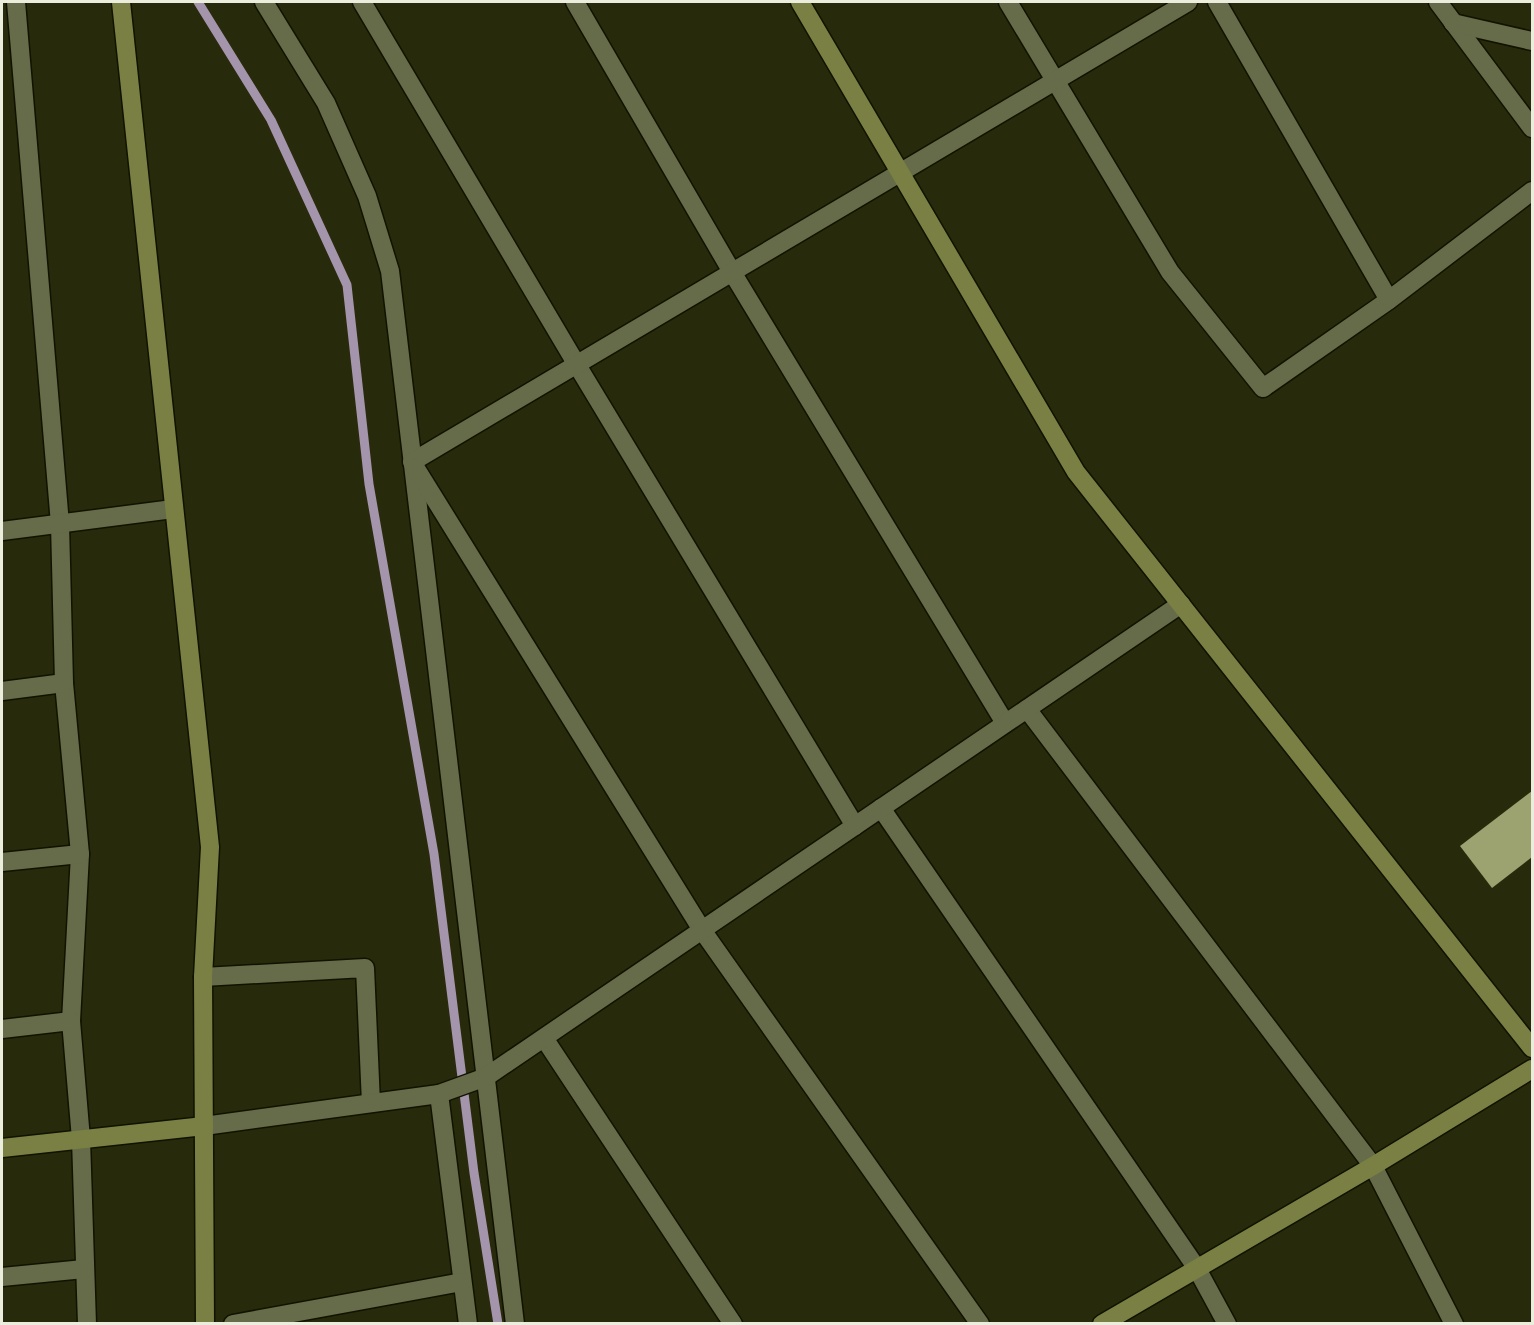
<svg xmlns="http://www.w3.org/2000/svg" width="1534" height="1325" viewBox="0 0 1534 1325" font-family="Roboto,sans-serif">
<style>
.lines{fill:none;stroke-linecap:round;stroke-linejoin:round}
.stream{stroke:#a494ac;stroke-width:9}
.building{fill:#9ca270}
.street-casing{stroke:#111300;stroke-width:21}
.secondary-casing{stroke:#111300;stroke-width:21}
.street{stroke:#666b49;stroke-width:18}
.secondary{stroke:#7a8044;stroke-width:18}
</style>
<rect width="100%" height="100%" fill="#282b0b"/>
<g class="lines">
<path class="stream" d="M198,2l73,118 76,165 22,199 65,370 40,319 24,151"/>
</g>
<path class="building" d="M1532,791v66l-40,31 -32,-42z"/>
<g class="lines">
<defs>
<g id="street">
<path d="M16,2l44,522 4,159 16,171 -9,167 10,118 6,185"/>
<path d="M264,2l62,101 41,93 23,75 125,1053"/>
<path d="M362,2l215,363 278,461"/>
<path d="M575,2l157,270 273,451"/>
<path d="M1008,2l162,270 93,116 126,-88 143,-109"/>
<path d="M1217,2l172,298"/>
<path d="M1438,2l94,126"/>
<path d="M1453,23l79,18"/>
<path d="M412,462l776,-460"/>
<path d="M415,467l287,463 278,394"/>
<path d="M2,531l171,-22"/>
<path d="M2,691l62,-8"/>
<path d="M1027,709l346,457 81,158"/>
<path d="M881,808l315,459 31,57"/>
<path d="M2,862l78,-8"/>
<path d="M203,977l162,-9 6,135"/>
<path d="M2,1029l69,-8"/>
<path d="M544,1038l189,286"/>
<path d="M439,1094l29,230"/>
<path d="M204,1126l235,-32 47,-17 695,-473"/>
<path d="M2,1277l82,-8"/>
<path d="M233,1324l229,-42"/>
</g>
<g id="secondary">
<path d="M121,2l89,845 -7,130 2,347"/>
<path d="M800,2l276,470 456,576"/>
<path d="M2,1148l202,-22"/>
<path d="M1102,1324l271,-158 159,-97"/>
</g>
</defs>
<use href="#street" class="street-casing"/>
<use href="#secondary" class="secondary-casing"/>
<use href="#street" class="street"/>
<use href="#secondary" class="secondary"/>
</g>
<rect width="1534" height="1325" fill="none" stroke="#ebeedc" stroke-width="6"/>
</svg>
